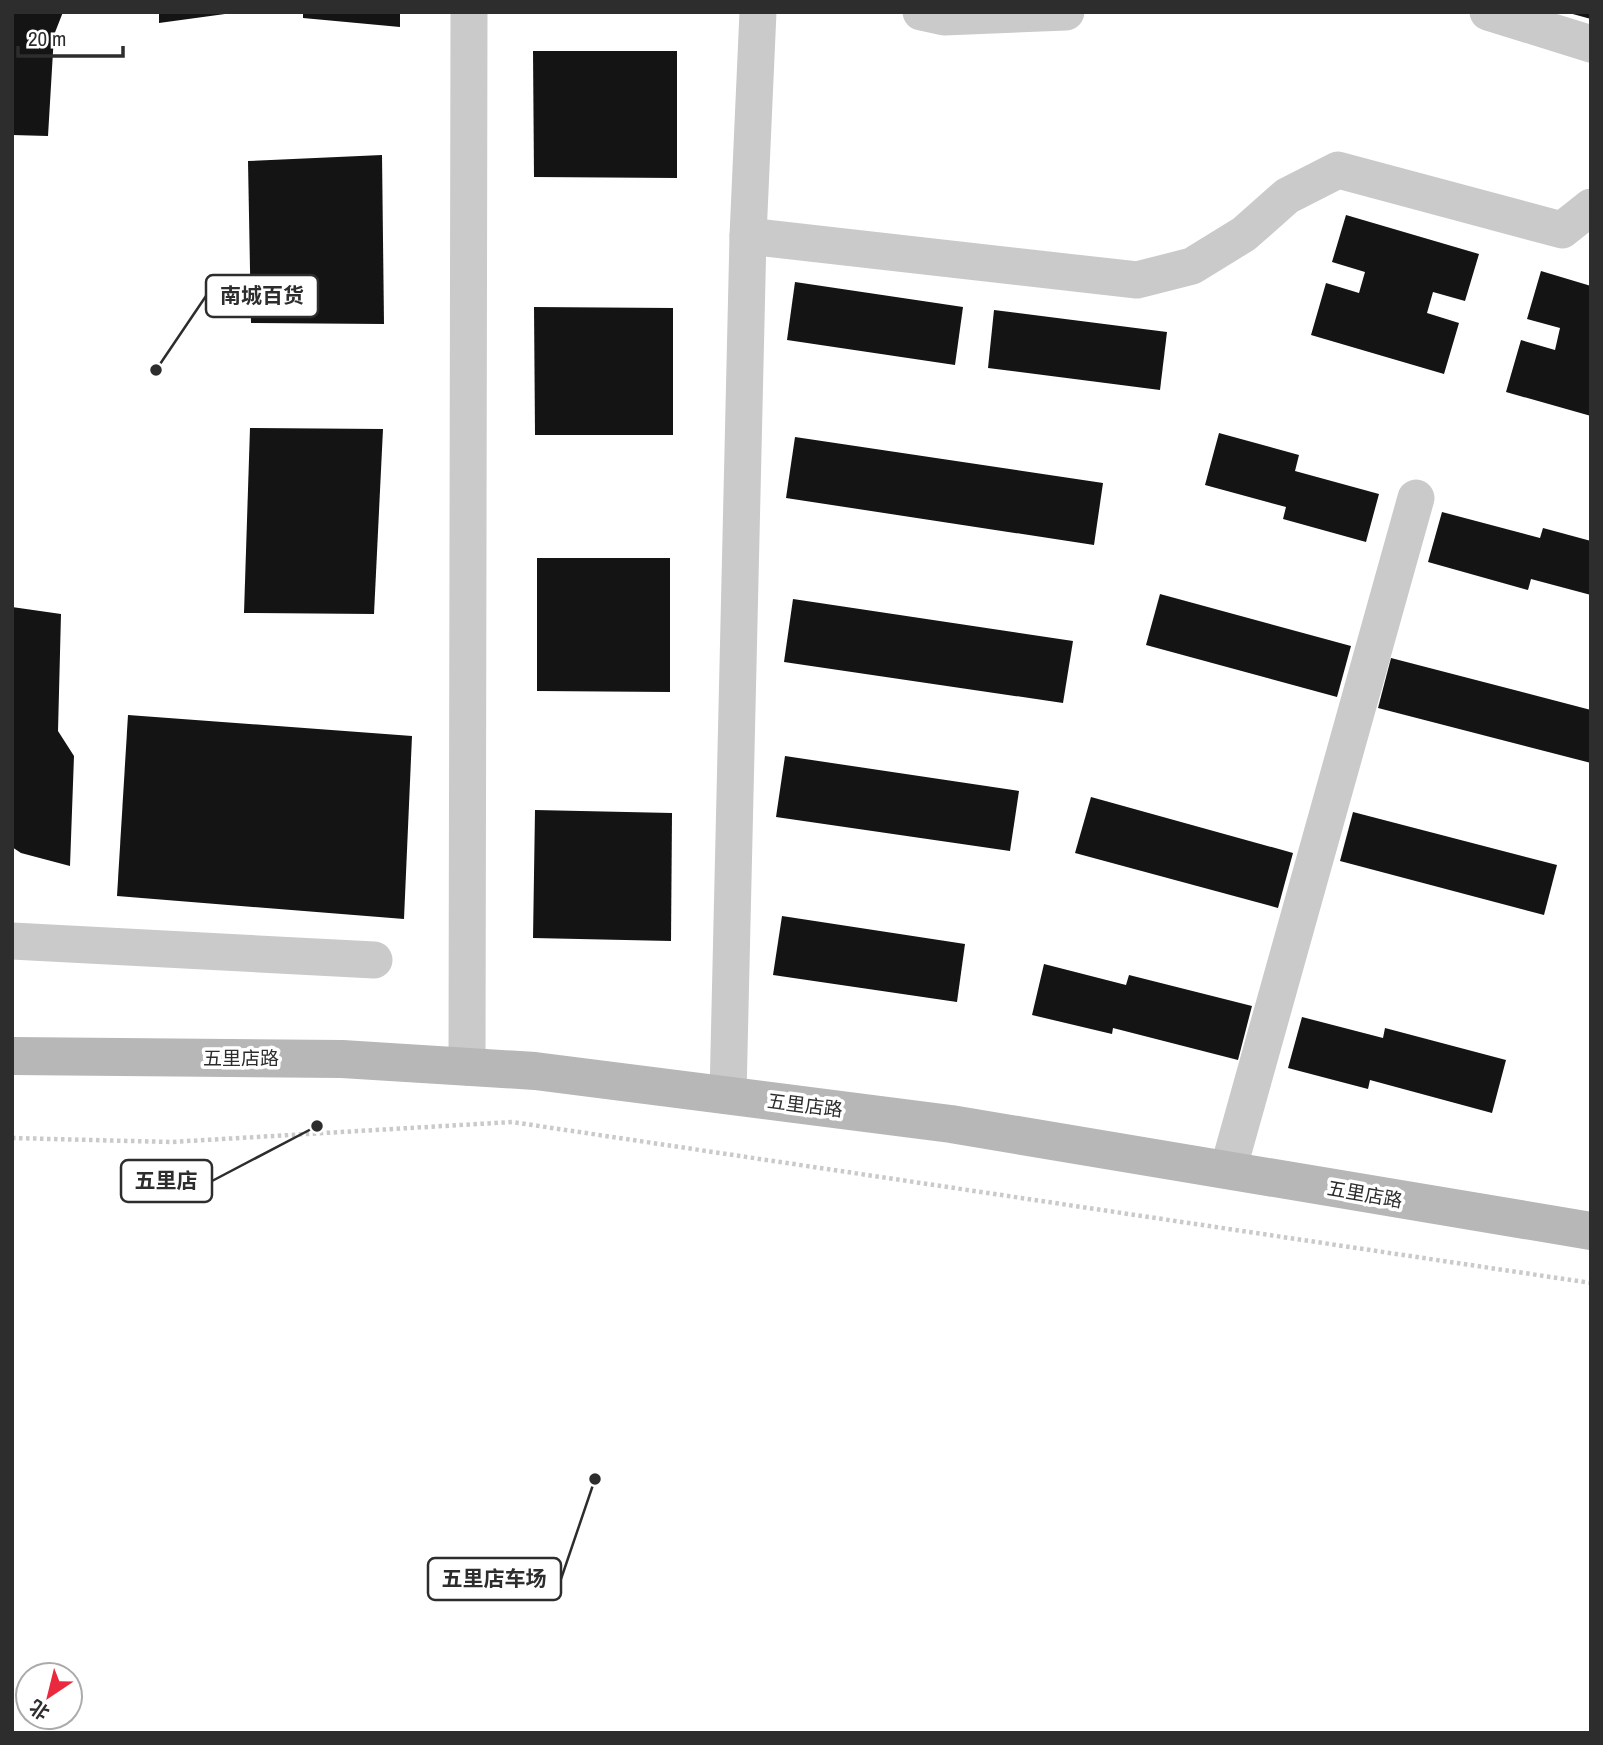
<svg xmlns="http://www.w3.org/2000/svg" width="1603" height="1745" viewBox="0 0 1603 1745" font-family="'Archivo Narrow','Noto Sans SC',sans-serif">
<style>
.building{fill:#141414}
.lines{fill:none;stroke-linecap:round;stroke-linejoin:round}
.path{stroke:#cacaca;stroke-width:4.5;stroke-dasharray:3.5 3.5;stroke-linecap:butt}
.street{stroke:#cacaca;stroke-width:37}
.secondary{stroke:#b7b7b7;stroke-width:38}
.labels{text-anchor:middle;stroke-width:7;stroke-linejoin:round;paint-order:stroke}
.street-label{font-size:19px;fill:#2d2d2d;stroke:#fff}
.leader{fill:none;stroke:#2d2d2d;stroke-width:2.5}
.callout-dot{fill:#2d2d2d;stroke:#fff;stroke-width:2.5}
.callout{fill:#fff;stroke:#2d2d2d;stroke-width:2.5}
.callout-label{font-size:21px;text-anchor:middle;font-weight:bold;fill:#2d2d2d}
</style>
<rect width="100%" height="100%" fill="#fff"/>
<g class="building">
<path d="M12,12h51l-9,23 -6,101 -36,-1z"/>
<path d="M159,12h66v2l-66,9z"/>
<path d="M303,12h97v15l-97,-9z"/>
<path d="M1591,12v7l-22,-6 1,-1z"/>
<path d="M533,51h144v127l-143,-1z"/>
<path d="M382,155l2,169 -133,-1 -3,-162z"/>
<path d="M1346,215l133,39 -14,47 -32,-9 -6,21 32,10 -15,51 -133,-39 15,-52 33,10 6,-21 -33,-10z"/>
<path d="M1541,271l50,15v130l-85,-24 15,-52 34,10 5,-22 -33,-9z"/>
<path d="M795,282l168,25 -8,58 -168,-25z"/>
<path d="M534,307l139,1v127h-138z"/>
<path d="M994,310l173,22 -7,58 -172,-22z"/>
<path d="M250,428l133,1 -9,185 -130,-1z"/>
<path d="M1219,433l80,22 -4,16 84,23 -13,48 -83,-23 3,-12 -81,-22z"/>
<path d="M795,437l308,46 -9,62 -308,-47z"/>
<path d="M1442,512l98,26 3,-10 48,13v54l-60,-16 -3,11 -100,-28z"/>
<path d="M537,558h133v134l-133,-1z"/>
<path d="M1160,594l191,52 -14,51 -191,-52z"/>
<path d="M793,599l280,42 -10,62 -279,-41z"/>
<path d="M12,607l49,7 -3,117 16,25 -4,110 -49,-13 -9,-6z"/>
<path d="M1391,658l200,52v53l-213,-55z"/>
<path d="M128,715l284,21 -8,183 -287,-23z"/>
<path d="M785,756l234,35 -9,60 -234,-34z"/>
<path d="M1091,797l202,56 -15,55 -203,-55z"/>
<path d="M535,810l137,3 -1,128 -138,-3z"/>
<path d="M1353,812l204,53 -13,50 -204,-54z"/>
<path d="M782,916l183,28 -8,58 -184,-27z"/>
<path d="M1044,964l82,21 3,-10 123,31 -14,54 -125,-32 -1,6 -80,-19z"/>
<path d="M1302,1017l81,21 2,-10 121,32 -14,53 -122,-33 -2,9 -80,-21z"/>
</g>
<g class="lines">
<path class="path" d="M12,1138l159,4 341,-20 1079,161"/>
<g class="street">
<path d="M921,12l23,5 122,-5"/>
<path d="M1488,12l103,32"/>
<path d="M748,236l389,44 55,-14 52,-32 43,-38 51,-26 224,60 29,-23"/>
<path d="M12,941l362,19"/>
<path d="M467,1067l2,-1055"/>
<path d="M728,1095l20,-859 10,-224"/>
<path d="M1228,1170l188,-672"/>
</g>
<path class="secondary" d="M12,1056l330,3 193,12 416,53 640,107"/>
</g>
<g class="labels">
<g class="street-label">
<text x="241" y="1065">五里店路</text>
<text transform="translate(805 1105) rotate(7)" y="7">五里店路</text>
<text transform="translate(1365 1194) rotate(10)" y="7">五里店路</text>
</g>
</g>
<path class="leader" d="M156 370L206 296M317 1126L212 1181M595 1479L561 1579"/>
<g class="callout-dot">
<circle cx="156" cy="370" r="7"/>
<circle cx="317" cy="1126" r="7"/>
<circle cx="595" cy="1479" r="7"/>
</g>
<g class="callout">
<rect x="206" y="275" width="112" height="42" rx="7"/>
<rect x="121" y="1160" width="91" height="42" rx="7"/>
<rect x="428" y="1558" width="133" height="42" rx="7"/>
</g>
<g class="callout-label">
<text x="262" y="303">南城百货</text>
<text x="166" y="1188">五里店</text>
<text x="494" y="1586">五里店车场</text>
</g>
<rect width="1603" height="1745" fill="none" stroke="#2d2d2d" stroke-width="28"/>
<g transform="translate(49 1696) rotate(215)"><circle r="33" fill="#ffffff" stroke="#ababab" stroke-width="2"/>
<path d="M0-5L12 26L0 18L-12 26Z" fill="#eb293e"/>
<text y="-10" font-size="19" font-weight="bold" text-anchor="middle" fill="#2d2d2d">北</text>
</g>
<path d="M18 46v10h105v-10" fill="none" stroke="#2d2d2d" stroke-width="3.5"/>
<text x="28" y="46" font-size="21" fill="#2d2d2d" stroke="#ffffff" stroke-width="5" paint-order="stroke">20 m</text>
</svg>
